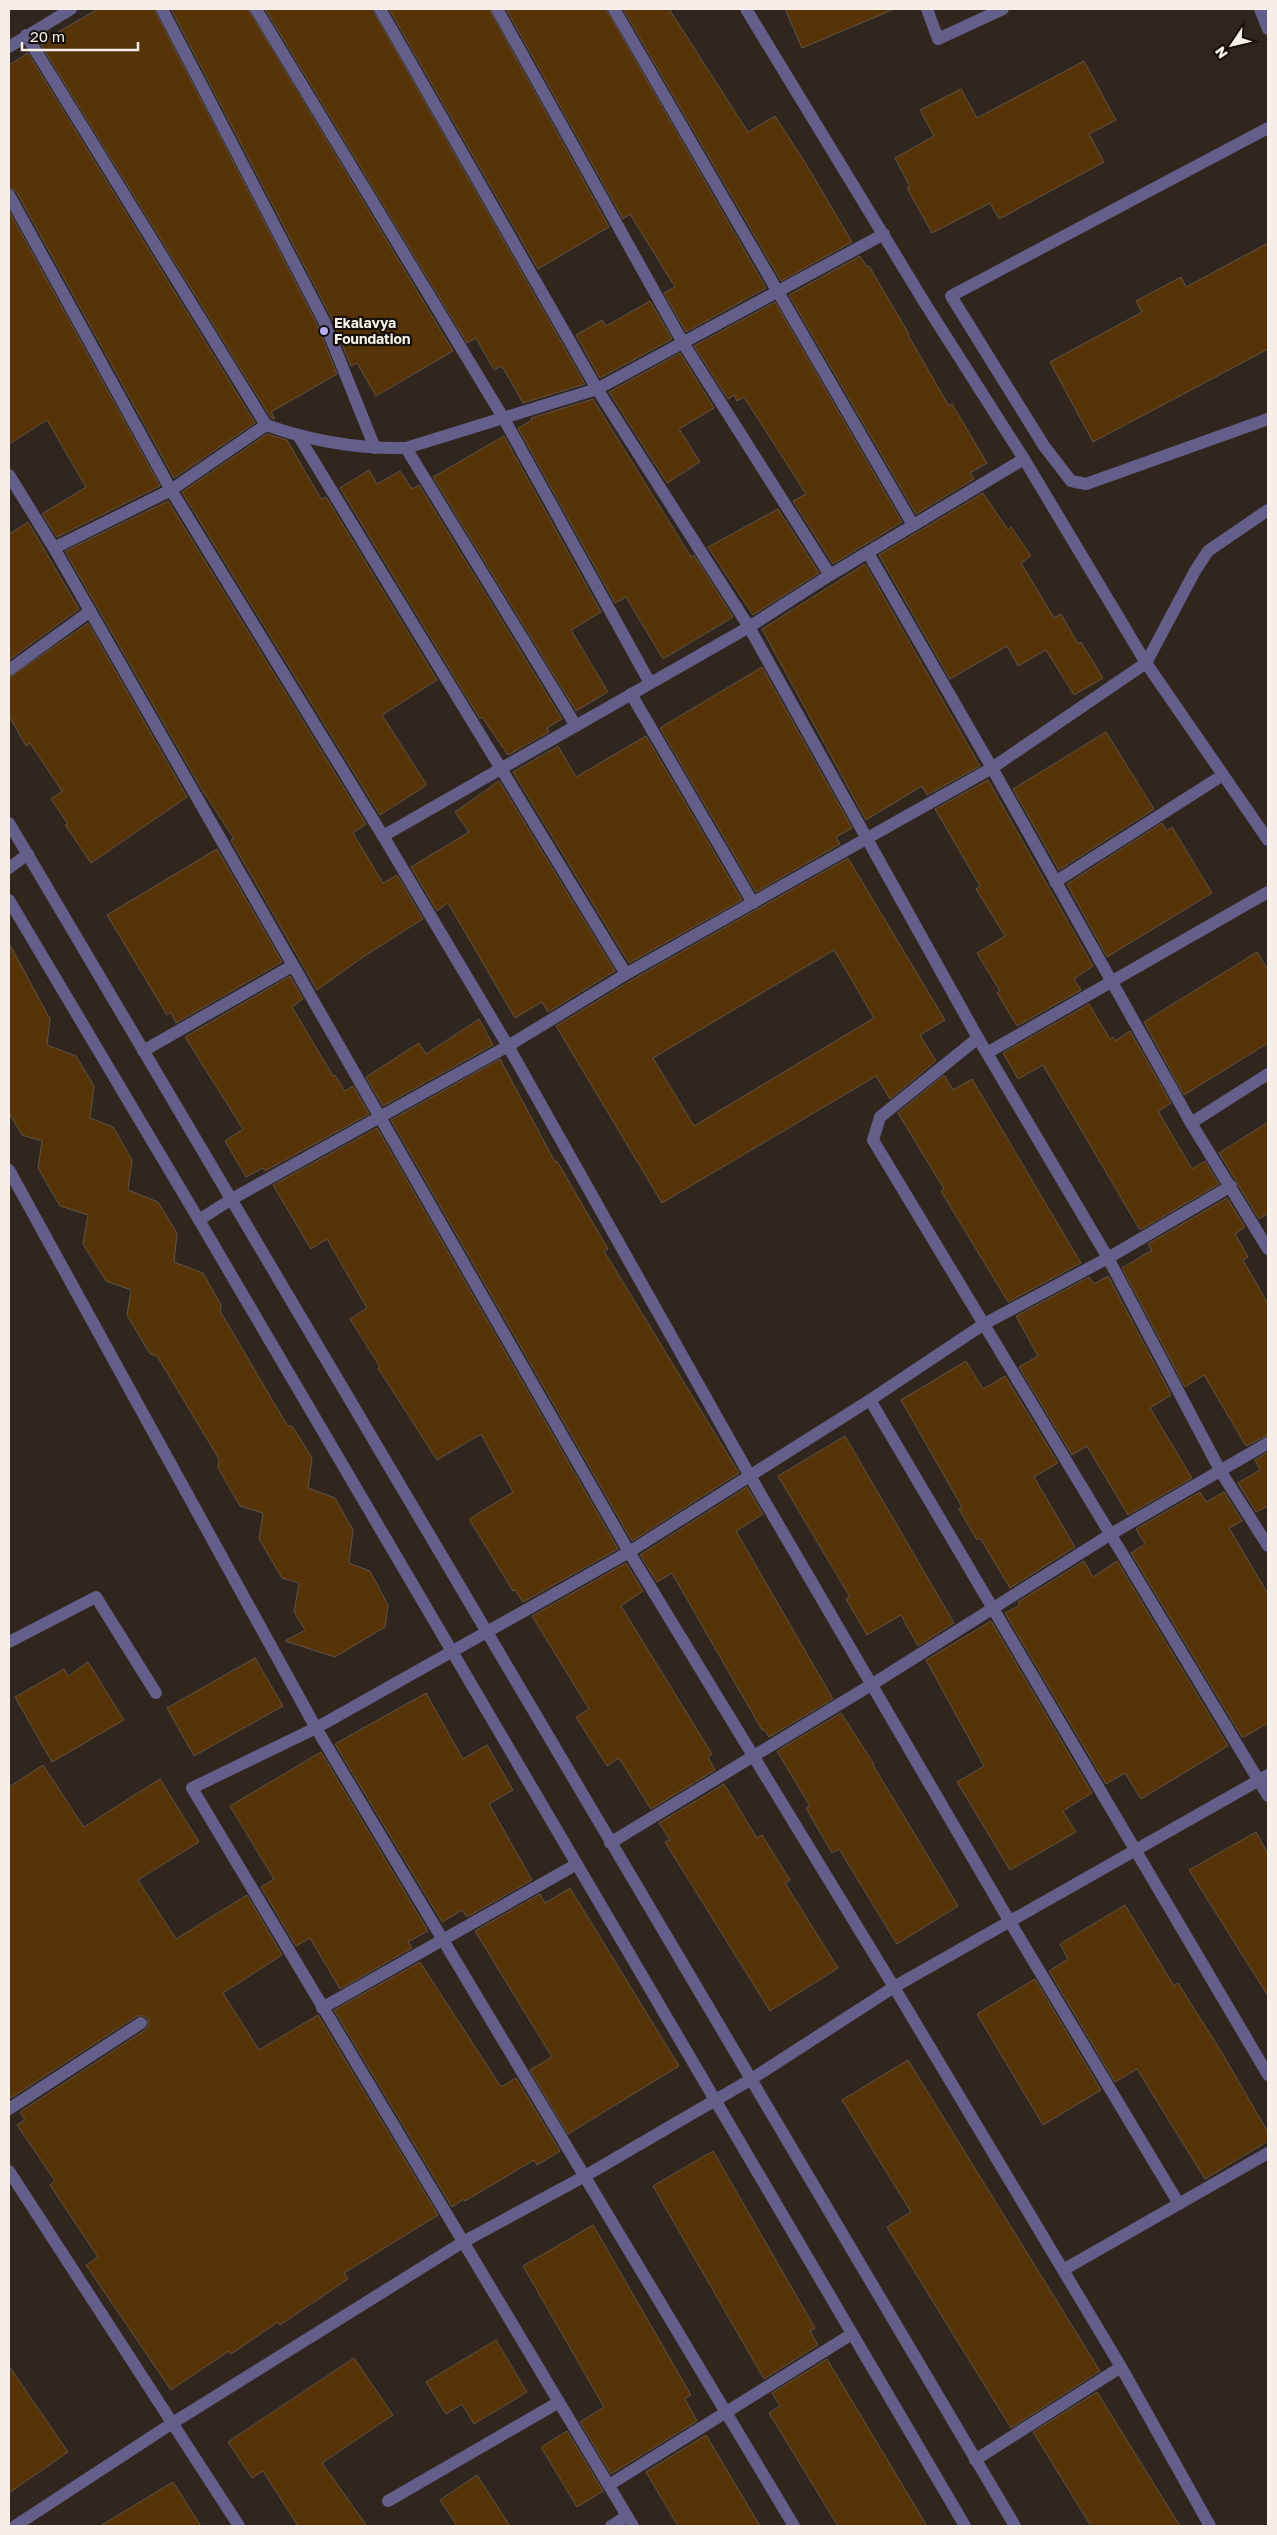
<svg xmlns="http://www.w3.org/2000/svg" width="1277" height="2535" viewBox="0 0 1277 2535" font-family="'Golos Text',sans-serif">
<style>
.building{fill:#573408;stroke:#5e5348;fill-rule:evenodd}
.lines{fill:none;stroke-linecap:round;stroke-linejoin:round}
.service{stroke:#645e8a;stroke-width:12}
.minor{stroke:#645e8a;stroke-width:12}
.poi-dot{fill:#b6acf8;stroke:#15100c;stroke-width:2}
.labels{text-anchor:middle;stroke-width:4.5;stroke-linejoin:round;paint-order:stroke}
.poi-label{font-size:14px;font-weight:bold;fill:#f6efe8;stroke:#15100c;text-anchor:start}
</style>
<rect width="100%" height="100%" fill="#30261d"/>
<g class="building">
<path d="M98,9h56l163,315 20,50 -66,38 4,7 -4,-1 -230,-373 13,-8 -1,-2z"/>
<path d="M171,9h77l205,342 -77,45 -19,-33 -6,3 -20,-49z"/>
<path d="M265,9h107l213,375 -62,19 -21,-37 -8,4 -18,-32 -9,5z"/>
<path d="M389,9h100l120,218 -71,42z"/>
<path d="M506,9h100l160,279 -80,44 -22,-39 11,-6 -45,-73 -7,5z"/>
<path d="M623,9h46l79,123 27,-16 31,48 46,78 -71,39z"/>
<path d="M785,9h106l1,1 -90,38z"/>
<path d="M28,53l227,370 -81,55 -158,-287 -7,-4v-122z"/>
<path d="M1084,61l32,59 -27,14 15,28 -105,57 -9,-16 -58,30 -25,-45 3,-1 -15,-29 39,-22 -14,-26 41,-21 16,29z"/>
<path d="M9,211l151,275 -103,51 -15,-23 44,-27 -39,-67 -38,24z"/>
<path d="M1268,243v106l-175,93 -43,-80 92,-50 -6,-11 45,-24 5,10z"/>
<path d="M860,256l7,11 2,-1 40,68 -1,1 41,71 3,-2 35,59 -17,10 4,6 -58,35 -127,-219z"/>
<path d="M650,301l22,38 -72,39 -24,-43 26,-15 4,6z"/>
<path d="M775,302l127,220 -69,42 -40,-63 13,-7 -62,-97 -7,4 -3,-6 -6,4 -34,-53z"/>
<path d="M680,353l34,55 -35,21 21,33 -33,21 -58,-91z"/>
<path d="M593,399l98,158 3,-2 39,62 -70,42 -37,-62 -11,6 -97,-175 14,-8 -1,-2z"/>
<path d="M267,434l20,6 34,59 5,-2 111,183 -55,35 45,70 -47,30 -198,-323z"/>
<path d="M504,436l97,176 -30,18 37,62 -32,19 -143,-234z"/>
<path d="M369,470l8,14 23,-13 12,18 7,-4 143,234 -15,9 2,4 -41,23 -26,-38 -2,2 -140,-231z"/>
<path d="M983,493l25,37 3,-3 20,29 -10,7 33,55 7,-4 17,30 3,-2 22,36 -29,17 -28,-45 -28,16 -11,-20 -57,33 -71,-124z"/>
<path d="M168,501l198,323 -13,9 30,50 14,-8 26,44 -57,36 -49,35 -86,-150 3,-1 -33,-51 -136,-237z"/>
<path d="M778,509l41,64 -66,42 -45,-68z"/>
<path d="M28,522l51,87 -70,51v-126z"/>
<path d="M865,564l115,202 -53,29 -5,-9 -56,34 -104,-191z"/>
<path d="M88,623l99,174 -96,66 -26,-38 3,-1 -17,-25 11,-8 -32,-48 -4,3 -17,-30v-38z"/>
<path d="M762,667l90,161 -16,9 4,7 -84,48 -96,-164z"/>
<path d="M1106,732l48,77 -95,61 -46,-81z"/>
<path d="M646,736l96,164 -113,63 -116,-191 45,-26 18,31z"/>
<path d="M988,780l105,186 -19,13 7,11 -64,36 -20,-33 3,-2 -23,-38 28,-17 -29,-47 4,-3 -45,-77z"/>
<path d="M499,781l116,190 -67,41 -6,-10 -27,16 -67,-115 -11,8 -26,-44 58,-35 -14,-20z"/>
<path d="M1162,823l5,8 5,-4 40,66 -105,64 -40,-73z"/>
<path d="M217,849l65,113 -106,61 -5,-11 -4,3 -60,-100z"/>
<path d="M848,858l97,162 -25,15 16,26 -46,38 -14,-23 -214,127 -106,-177 74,-45zM834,950l40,68 -180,108 -41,-68z"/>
<path d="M9,943l41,76 -3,26 29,11 18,30 -4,32 23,9 19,33 -4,30 30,12 19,31 -3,29 29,11 18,32 -1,6 67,114 6,2 19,31 -4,30 27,10 18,32 -4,33 21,8 18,34 -3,22 -50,30 -50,-16 20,-11 -11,-18 5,-29 -17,-5 -23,-39 4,-26 -23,-7 -22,-38 1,-9 -62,-103 -7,-2 -23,-39 4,-25 -25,-9 -23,-37 5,-29 -28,-9 -22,-38 4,-27 -20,-6 -13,-22z"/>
<path d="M1257,952l11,18v73l-84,52 -40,-73z"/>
<path d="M290,976l13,23 -11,8 41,69 2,-1 10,16 8,-5 16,28 -104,57 -2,-3 -17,9 -21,-36 18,-12 -58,-92z"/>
<path d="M1089,1004l21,35 3,-2 2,4 15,-10 41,72 -13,8 34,58 13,-8 14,23 -79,46 -97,-165 -25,14 -15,-26z"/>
<path d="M479,1019l14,26 -110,61 -17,-29 53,-34 7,11z"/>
<path d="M500,1059l55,103 2,-1 51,88 -4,2 135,222 -107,68 -241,-421z"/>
<path d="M944,1075l9,15 19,-11 109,184 -73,39 -67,-111 3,-2 -46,-76z"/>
<path d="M1268,1122v91l-9,6 -40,-66z"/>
<path d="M377,1128l241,421 -95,53 -8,-12 -2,1 -44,-72 44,-27 -32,-58 -44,26 -59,-92 2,-1 -30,-48 17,-11 -40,-69 -16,10 -38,-64z"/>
<path d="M1227,1198l18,29 -10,7 13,23 -5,3 25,44v131l-22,11 -42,-71 -19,12 -63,-119 30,-18 -4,-6z"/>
<path d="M1108,1276l63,119 -21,13 42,70 -64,37 -41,-69 -15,9 -53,-88 19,-11 -22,-40 73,-39 5,7z"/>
<path d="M966,1361l17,28 22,-13 53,87 -24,14 41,70 -65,41 -30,-50 -3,2 -18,-31 3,-2 -61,-107z"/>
<path d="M845,1436l109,187 -36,23 -17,-31 -34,20 -21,-36 4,-2 -72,-121z"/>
<path d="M1268,1452v54l-12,6 -18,-29 22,-13 -5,-10z"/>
<path d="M747,1487l16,27 -27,17 97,168 -64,38 -5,-8 -2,1 -90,-157 -15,9 -17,-27z"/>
<path d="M1200,1492l6,10 18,-10 18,29 -13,7 39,66v129l-24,14h-2l-111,-184 14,-9 -9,-15z"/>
<path d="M1084,1561l9,16 24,-16 111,185 -87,53 -16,-26 -19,11 -101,-171 15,-8 -2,-3z"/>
<path d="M626,1563l17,28 -22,15 91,148 -4,3 7,13 -64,39 -32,-51 -12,8 -31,-49 13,-8 -57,-93z"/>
<path d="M991,1621l101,172 -29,18 13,21 -66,38 -53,-88 27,-16 -58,-106z"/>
<path d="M255,1658l28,48 -89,50 -27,-48z"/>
<path d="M88,1662l36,58 -72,42 -37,-65 49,-28 4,7z"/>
<path d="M426,1693l37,66 24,-14 26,45 -24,14 43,76 -65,37 -5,-7 -20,12 -107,-178z"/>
<path d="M841,1713l33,51 -1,1 85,141 -61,38 -58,-95 -7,4 -26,-45 4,-2 -33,-55z"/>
<path d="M321,1752l107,179 -20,11 4,6 -72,41 -30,-51 -14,8 -35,-59 13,-8 -44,-73z"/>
<path d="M43,1765l41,62 76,-48 39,63 -61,38 38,59 71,-44 35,60 -59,38 36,57 59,-35 120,200 -94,58 4,6 -68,46 -2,-3 -47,32 -2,-3 -58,39 -85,-125 12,-8 -48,-72 5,-4 -38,-56 8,-5 -5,-8 125,-82 3,-4v-7l-4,-3h-7l-126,82 -2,-3v-308z"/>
<path d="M724,1784l33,54 5,-3 28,45 -5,3 53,85 -68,43 -105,-169 5,-2 -11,-17z"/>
<path d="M1256,1832l12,22v142l-79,-126z"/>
<path d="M570,1888l109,178 -111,68 -38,-64 22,-13 -77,-126 65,-37 5,9z"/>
<path d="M1125,1905l49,81 4,-3 44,70 46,79v9l-63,38 -68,-110 -22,13 -66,-111 19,-12 -8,-15z"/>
<path d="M420,1962l81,125 15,-9 44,73 -23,14 -3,-5 -69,41 -1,-2 -12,8 -118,-197z"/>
<path d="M1035,1979l66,111 -58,35 -66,-111z"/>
<path d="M908,2060l192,311 -89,57 -124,-201 24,-15 -69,-112z"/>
<path d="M713,2151l102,177 -5,3 8,14 -54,34 -111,-193z"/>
<path d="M593,2225l98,170 -6,4 12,22 -86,53 -31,-52 24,-15 -81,-141z"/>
<path d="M496,2340l31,52 -53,32 -12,-20 -16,10 -20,-32z"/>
<path d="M354,2358l39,57 -71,48 45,63h-69l-35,-55 -11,7 -24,-36z"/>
<path d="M827,2359l100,167h-89l-69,-113 11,-7 -8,-13z"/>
<path d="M9,2366l59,86 -59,41z"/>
<path d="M1097,2392l83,134h-89l-58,-94z"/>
<path d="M567,2431l36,60 -26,16 -36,-60z"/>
<path d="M706,2435l54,91h-82l-32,-54z"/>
<path d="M477,2475l33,51h-53l-17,-26z"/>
<path d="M173,2482l28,44h-101z"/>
</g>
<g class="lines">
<g class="service">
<path d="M927,9l11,30 65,-30"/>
<path d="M1260,9l8,20"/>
<path d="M1268,128l-317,168 93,150 27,35 15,3 182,-65"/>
<path d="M1146,663l49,-92 13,-20 60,-41"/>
</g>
<g class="minor">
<path d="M162,9l162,312 51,127"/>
<path d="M256,9l248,410 146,264"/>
<path d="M380,9l217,380 152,238 229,411 130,220 113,214 47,74"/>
<path d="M497,9l186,334 147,232"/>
<path d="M614,9l299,516"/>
<path d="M746,9l180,296 98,154 122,204 122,177"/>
<path d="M26,35l240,390"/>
<path d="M9,47l62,-38"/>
<path d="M9,195l162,295 212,346 125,210 242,430 260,446 169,282"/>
<path d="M299,437l327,537"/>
<path d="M406,448l170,278"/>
<path d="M9,475l45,73 575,1004 265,435 169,283 58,97 89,159"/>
<path d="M54,548l117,-58 95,-65c45,16 92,24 140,23l191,-59 287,-155"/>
<path d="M868,553l124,215 199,355 77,126"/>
<path d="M9,670l80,-58"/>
<path d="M631,694l122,209"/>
<path d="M9,823l1006,1703"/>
<path d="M383,836l366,-209 81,-52 194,-116"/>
<path d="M9,868l19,-14"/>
<path d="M1055,882l168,-107"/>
<path d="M9,900l190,320 766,1306"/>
<path d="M978,1038l-98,79 -7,23 395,656"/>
<path d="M143,1051l149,-85"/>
<path d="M987,1053l281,-161"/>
<path d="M1191,1123l77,-49"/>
<path d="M9,1170l307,558 478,798"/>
<path d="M199,1220l31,-20 278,-154 118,-72 366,-206 154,-105"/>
<path d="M870,1400l398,675"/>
<path d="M9,1642l87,-45 60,96"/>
<path d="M610,1843l261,-158 240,-151 157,-91"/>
<path d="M322,2008l255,-144"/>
<path d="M9,2109l132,-86"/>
<path d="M9,2171l230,355"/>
<path d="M1063,2270l205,-117"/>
<path d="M975,2460l146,-93"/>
<path d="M609,2485l243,-151"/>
<path d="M388,2501l171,-99"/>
<path d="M15,2526l156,-102 292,-182 122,-66 165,-96 144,-93 374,-212"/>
<path d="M611,2526l16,-10"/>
<path d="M633,2526l-441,-738 124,-60 313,-176 241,-152 114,-76 124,-66 123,-72"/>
</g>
</g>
<circle class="poi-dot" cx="324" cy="331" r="5"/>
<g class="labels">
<g class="poi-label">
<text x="334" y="328">Ekalavya<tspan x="334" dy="16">Foundation</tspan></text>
</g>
</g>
<rect width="1277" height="2535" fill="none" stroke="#f6efe8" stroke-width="20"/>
<g transform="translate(1232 45) rotate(235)" stroke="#15100c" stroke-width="4" paint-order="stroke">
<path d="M0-4L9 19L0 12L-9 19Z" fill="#f6efe8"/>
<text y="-8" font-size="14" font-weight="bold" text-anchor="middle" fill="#f6efe8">N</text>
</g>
<path d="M22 42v8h116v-8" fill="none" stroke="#f6efe8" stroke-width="2.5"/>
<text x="30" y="42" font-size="15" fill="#f6efe8" stroke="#15100c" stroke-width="4" paint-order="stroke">20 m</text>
</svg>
